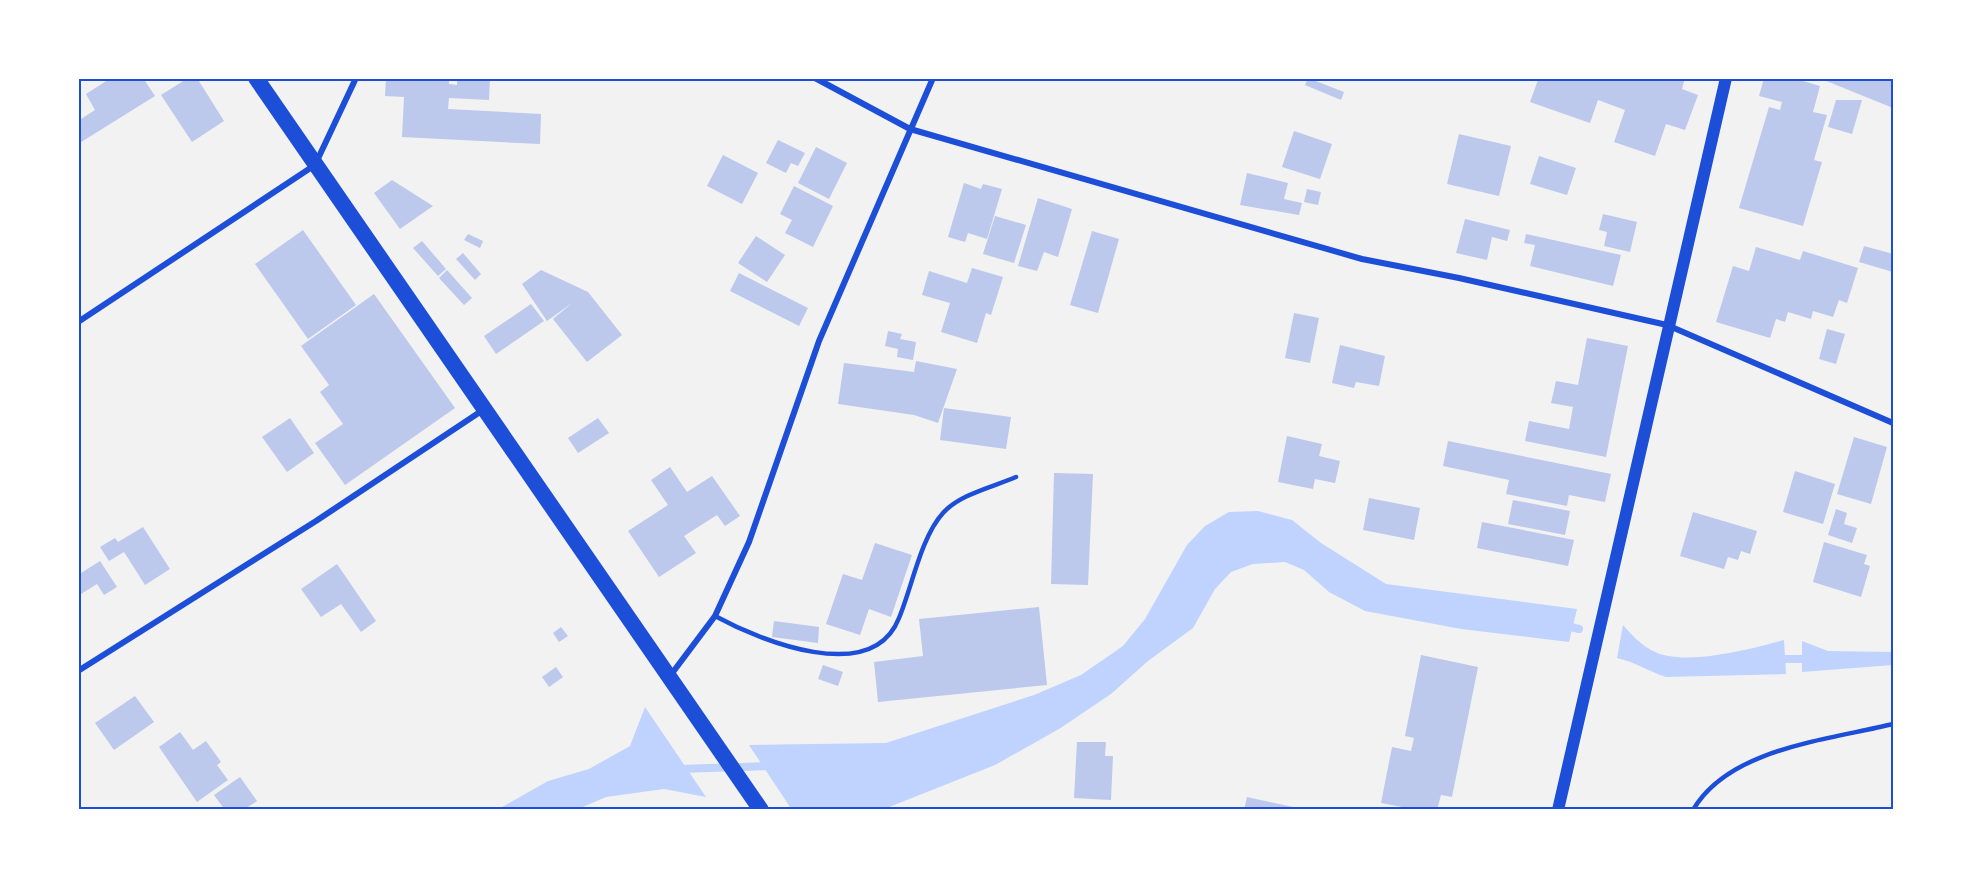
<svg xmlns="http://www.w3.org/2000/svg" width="1971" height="888" viewBox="0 0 1971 888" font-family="'Open Sans',sans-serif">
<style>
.water{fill:#bfd3fe}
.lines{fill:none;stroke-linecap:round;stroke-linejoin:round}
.stream{stroke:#bfd3fe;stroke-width:8}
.building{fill:#bdc9ec}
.service{stroke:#1d4ed8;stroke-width:4.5}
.minor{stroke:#1d4ed8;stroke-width:6}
.secondary{stroke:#1d4ed8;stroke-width:12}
.trunk{stroke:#1d4ed8;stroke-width:16}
.neatline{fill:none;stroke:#1d4ed8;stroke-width:2}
</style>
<rect width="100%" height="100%" fill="#f2f2f2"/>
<g class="water">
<path d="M1258,511l34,9 29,23 65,41 191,25 -8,33 -108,-13 -96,-18 -36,-19 -25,-22 -19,-8 -32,2 -22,8 -16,17 -22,39 -45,33 -37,33 -52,35 -64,36 -111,44 -92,1 -43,-65 137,-2 148,-48 47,-20 42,-29 22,-27 42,-74 18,-19 24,-14z"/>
<path d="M1623,625c8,9 17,19 28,25 31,18 101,-1 133,-10l2,34 -120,3c-18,-6 -31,-15 -49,-19z"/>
<path d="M1802,641l26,10 65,1v13l-91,7z"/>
<path d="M645,707l61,90 -42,-8 -58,8 -30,13h-79l51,-29 41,-12 41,-23z"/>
</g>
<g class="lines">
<g class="stream">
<path d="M1563,625l16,4"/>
<path d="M1775,659h36"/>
<path d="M679,769l93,-3"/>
</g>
</g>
<g class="building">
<path d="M111,78h32l12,18 -77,48v-23l17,-11 -9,-16z"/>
<path d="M188,78h9l27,43 -32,21 -31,-47z"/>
<path d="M386,78h63v6l8,1v-7h33l-1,22 -40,-2 -1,11 93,5 -1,30 -138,-7 2,-40 -19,-1z"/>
<path d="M1308,78l36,14 -3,8 -36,-15z"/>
<path d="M1533,78h152l-3,11 16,6 -13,35 -19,-6 -11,32 -41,-14 11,-32 -27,-10 -8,23 -60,-21 8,-22z"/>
<path d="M1764,78h29l27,8 -7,26 14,3 -13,45 8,2 -19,64 -64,-18 30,-101 11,3 2,-8 -23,-6z"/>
<path d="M1819,78h74v30z"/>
<path d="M1836,100h26l-10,34 -24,-7z"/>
<path d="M1294,131l38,13 -12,35 -38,-12z"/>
<path d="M1459,134l52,12 -12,50 -52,-12z"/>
<path d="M778,140l27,13 -7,13 -7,-3 -5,10 -20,-10z"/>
<path d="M816,147l31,16 -18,36 -31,-16z"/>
<path d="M723,155l35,18 -16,31 -35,-18z"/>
<path d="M1539,156l37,12 -9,27 -37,-11z"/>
<path d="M1247,173l41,10 -4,16 18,4 -3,12 -59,-10z"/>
<path d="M392,180l41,26 -33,23 -26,-36z"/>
<path d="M964,183l17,6 2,-5 19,5 -15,50 -19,-6 -3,9 -17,-5z"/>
<path d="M794,186l39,20 -20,41 -28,-14 7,-13 -12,-6z"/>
<path d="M1307,189l14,3 -3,13 -14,-3z"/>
<path d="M1038,198l34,11 -14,48 -14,-5 -7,19 -19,-5z"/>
<path d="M1603,214l34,8 -7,30 -26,-6 3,-14 -8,-2z"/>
<path d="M995,216l31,9 -12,38 -31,-9z"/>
<path d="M1465,219l45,11 -3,11 -15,-4 -5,23 -31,-7z"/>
<path d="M303,230l53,75 -48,34 -53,-75z"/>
<path d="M1092,231l27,8 -21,74 -28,-8z"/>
<path d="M468,234l15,7 -3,7 -16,-8z"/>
<path d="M1526,234l95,21 -8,31 -83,-20 5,-21 -11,-2z"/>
<path d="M756,236l29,19 -18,27 -29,-19z"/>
<path d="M422,241l24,28 -8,7 -25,-28z"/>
<path d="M1864,246l29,8v18l-34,-10z"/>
<path d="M1756,247l44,13 3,-9 55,17 -11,35 -8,-3 -6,17 -20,-6 -2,8 -23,-7 -3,10 -9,-3 -6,19 -54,-16 17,-56 16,5z"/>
<path d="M463,253l18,21 -6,6 -19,-21z"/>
<path d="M972,268l31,9 -12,38 -5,-2 -9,30 -36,-11 9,-29 -28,-8 7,-24 38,12z"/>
<path d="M447,270l25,28 -8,7 -25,-27z"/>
<path d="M541,270l47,22 34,43 -35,27 -34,-43 19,-16 -25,18 -25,-37z"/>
<path d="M739,273l69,35 -9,18 -69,-35z"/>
<path d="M374,294l81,114 -110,77 -30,-42 28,-19 -23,-32 9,-7 -28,-39z"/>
<path d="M531,304l13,17 -48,33 -12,-18z"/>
<path d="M1294,313l25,5 -9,45 -25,-5z"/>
<path d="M1827,329l18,5 -9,30 -17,-5z"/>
<path d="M888,331l14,3 -2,5 16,3 -3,18 -16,-3 1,-8 -13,-3z"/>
<path d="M1587,338l41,8 -22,111 -81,-16 4,-20 40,8 4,-22 -22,-4 5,-22 22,4z"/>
<path d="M1340,345l45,11 -6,30 -23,-4 -2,6 -22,-5z"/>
<path d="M916,361l41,8 -19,54 -24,-8 -76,-11 6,-41 70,9z"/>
<path d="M944,408l67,9 -5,32 -66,-9z"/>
<path d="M290,418l24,35 -27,19 -25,-35z"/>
<path d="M598,418l11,15 -31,20 -10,-15z"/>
<path d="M1287,436l35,8 -3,12 21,5 -5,22 -20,-4 -2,10 -35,-7z"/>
<path d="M1854,437l33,10 -16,57 -34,-10z"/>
<path d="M1448,441l163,33 -6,28 -36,-7 -2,11 -61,-12 3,-14 -66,-14z"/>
<path d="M670,467l17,25 25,-16 28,40 -15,10 -8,-11 -33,21 12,17 -37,24 -31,-46 40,-26 -17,-25z"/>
<path d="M1795,471l40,13 -12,40 -40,-12z"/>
<path d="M1054,473l39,1 -5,111 -37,-1z"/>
<path d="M1369,498l51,10 -6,32 -51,-10z"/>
<path d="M1513,500l57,11 -5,24 -57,-11z"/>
<path d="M1836,509l11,4 -3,11 13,4 -5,15 -24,-8z"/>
<path d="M1693,512l64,19 -7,23 -9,-3 -3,9 -10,-3 -4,12 -44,-13z"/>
<path d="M1482,522l92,18 -6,26 -91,-18z"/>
<path d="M143,527l27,42 -25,16 -21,-33 -15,9 -9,-14 15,-9 3,4z"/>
<path d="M1824,542l43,13 -3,9 6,2 -9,31 -48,-15z"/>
<path d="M875,543l37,12 -21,62 -22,-8 -9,26 -34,-11 17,-50 19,6z"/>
<path d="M100,561l17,26 -13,8 -7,-11 -16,10 -3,-19z"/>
<path d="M337,564l39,57 -15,11 -20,-28 -20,13 -20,-28z"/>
<path d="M1039,607l8,78 -169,17 -4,-40 49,-6 -4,-37z"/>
<path d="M774,621l45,6 -1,16 -46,-6z"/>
<path d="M561,627l7,9 -9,6 -6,-9z"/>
<path d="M1421,655l57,12 -26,130 -11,-2 -4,15h-19l-37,-7 11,-56 19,4 3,-13 -9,-2z"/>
<path d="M823,665l20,7 -5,14 -20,-7z"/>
<path d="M556,667l7,10 -14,10 -7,-10z"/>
<path d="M135,696l19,26 -40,28 -19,-27z"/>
<path d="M180,732l13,18 13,-9 15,21 -4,3 11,15 -31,22 -38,-55z"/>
<path d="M1077,742h29l-1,14h8l-2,44 -37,-2z"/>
<path d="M240,777l17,24 -14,9h-18l-11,-15z"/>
<path d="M1247,797l46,10 -1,3h-48z"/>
</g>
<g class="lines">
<g class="service">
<path d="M715,616c44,24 157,71 184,2 13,-31 22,-81 44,-105 17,-19 50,-26 73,-36"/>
<path d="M1693,810c36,-62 135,-70 200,-86"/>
</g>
<g class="minor">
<path d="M815,78l95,51 452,130 97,19 208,47 226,98"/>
<path d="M78,322l237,-157 41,-87"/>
<path d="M78,671l238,-150 167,-111"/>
<path d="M670,676l45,-60 34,-74 70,-201 114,-263"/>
</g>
<path class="secondary" d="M1558,810l168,-732"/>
<path class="trunk" d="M256,78l505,732"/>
</g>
<rect width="1971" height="888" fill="none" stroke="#ffffff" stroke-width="159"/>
<rect x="80" y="80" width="1812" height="728" class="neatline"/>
</svg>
